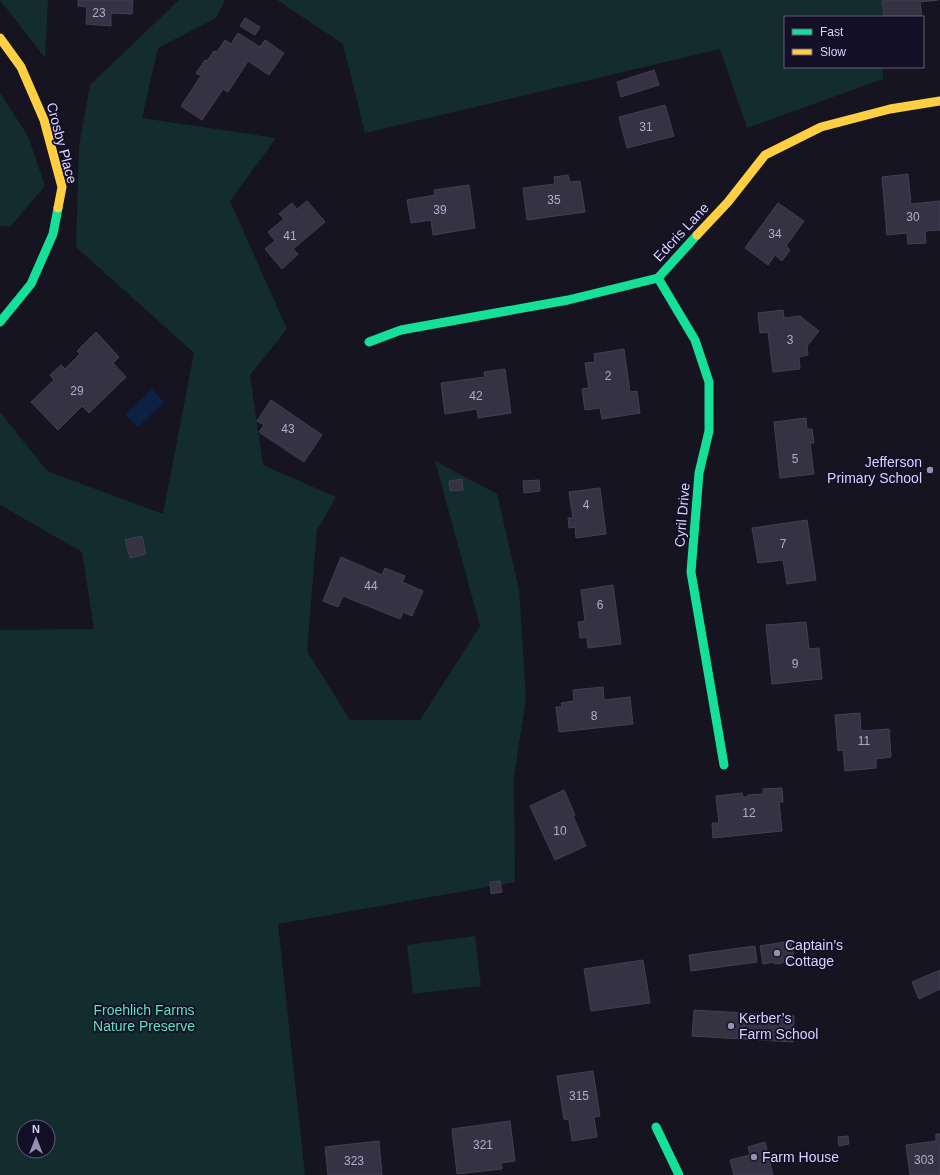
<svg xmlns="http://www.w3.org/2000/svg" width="940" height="1175" viewBox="0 0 940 1175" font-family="Helvetica,sans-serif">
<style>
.green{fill:#132c2d;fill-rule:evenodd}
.water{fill:#0d2144}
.building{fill:#343243;stroke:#433f54}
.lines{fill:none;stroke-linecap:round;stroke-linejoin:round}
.fast{stroke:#16e098;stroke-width:9}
.slow{stroke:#ffcf43;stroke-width:9}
.poi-dot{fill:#9591b1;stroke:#130f26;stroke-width:1.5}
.labels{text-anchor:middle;stroke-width:3.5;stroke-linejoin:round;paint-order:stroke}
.number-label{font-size:12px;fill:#b0acd0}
.street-label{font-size:14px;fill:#d9d4ff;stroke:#130f26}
.poi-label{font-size:14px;fill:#d9d4ff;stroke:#130f26;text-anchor:start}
.park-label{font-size:14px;fill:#5fe0c0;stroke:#130f26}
</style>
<rect width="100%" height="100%" fill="#161421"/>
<g class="green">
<path d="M0,0h48l-3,58z"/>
<path d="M179,0h46l-9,18 -58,30 -16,70 134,20 -46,63 57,128 -37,46 13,90 73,32 -19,33 -10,121 43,69h70l60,-94 -45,-165 62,33 22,95 7,109 -12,79 1,105 -237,42 27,251h-305v-545l94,-1 -12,-77 -82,-47v-93l47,59 116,43 31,-161 -118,-106 3,-101 11,-61zM24,1127h24v24h-24z"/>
<path d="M277,0h607v17h-99v50h98v12l-136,49 -27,-79 -355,84 -22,-89z"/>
<path d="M0,93l28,43 17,50 -35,41 -10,-1z"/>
<path d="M475,936l6,50 -68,8 -6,-49z"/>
</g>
<path class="water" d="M152,389l12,13 -26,25 -13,-12z"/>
<g class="building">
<path d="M78,0h55l-1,14 -21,-1v13l-25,-2 1,-17 -9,-1z"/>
<path d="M888,0h50l-18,2 2,15h-38l-2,-16z"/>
<path d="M245,18l15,9 -5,8 -15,-9z"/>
<path d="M238,33l22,14 5,-7 19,13 -15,22 -21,-14 -20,31 -5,-3 -21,31 -21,-14 20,-30 -5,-3 9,-13 2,1 7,-10 3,1 8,-12 6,4z"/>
<path d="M654,70l5,15 -38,12 -4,-15z"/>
<path d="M665,105l9,31 -47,12 -8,-31z"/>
<path d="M908,174l3,30 29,-3v29l-15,1 1,12 -18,1 -1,-11 -20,2 -5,-58z"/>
<path d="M568,175l2,7 10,-1 5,31 -58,8 -4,-32 32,-4 -1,-7z"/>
<path d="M469,185l6,43 -42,7 -2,-15 -20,3 -4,-23 28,-5 -1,-5z"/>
<path d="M307,201l18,21 -32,27 5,5 -16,15 -17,-20 10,-8 -7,-9 16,-13 -5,-5 13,-11 5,6z"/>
<path d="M778,203l26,18 -18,25 4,4 -8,11 -7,-6 -7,10 -23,-17z"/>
<path d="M783,310l1,8 16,-2 19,15 -12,15 1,9 -9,2 1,12 -27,3 -5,-40 -8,1 -2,-20z"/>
<path d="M96,332l23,25 -6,6 13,14 -37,36 -7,-7 -24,24 -27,-28 23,-22 -4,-5 11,-10 4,4 15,-15 -3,-3z"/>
<path d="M624,349l6,43 7,-1 3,22 -38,6 -2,-11 -15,2 -3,-21 7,-1 -4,-25 10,-1 -1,-8z"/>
<path d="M505,369l6,44 -33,5 -1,-9 -32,5 -4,-31 44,-6 -1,-5z"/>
<path d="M271,400l51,35 -18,27 -45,-30 5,-7 -7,-4z"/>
<path d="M806,418l1,11h5l2,14h-4l4,31 -34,4 -6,-56z"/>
<path d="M462,479l1,11 -13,1 -1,-10z"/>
<path d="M539,480l1,11 -16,2 -1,-12z"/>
<path d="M600,488l6,46 -30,4 -1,-11 -6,1 -1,-10h5l-4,-26z"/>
<path d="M807,520l9,60 -29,4 -4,-24 -25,3 -6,-35z"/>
<path d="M142,536l4,18 -16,4 -5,-18z"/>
<path d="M341,557l41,18 3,-7 20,8 -3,6 21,9 -11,25 -9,-4 -3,7 -57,-23 -5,11 -15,-6z"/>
<path d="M613,585l8,59 -33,4 -1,-11 -7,1 -2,-16 7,-1 -4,-31z"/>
<path d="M806,622l3,27 10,-1 3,31 -50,5 -6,-59z"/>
<path d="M603,687l1,13 26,-3 3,27 -74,8 -3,-25h6l-1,-4 13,-2 -1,-11z"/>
<path d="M860,713l1,18 28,-2 2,28 -15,2v9l-31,3 -2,-21 -5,1 -3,-36z"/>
<path d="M782,788l1,14h-4l3,29 -69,7 -1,-15h7l-3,-27 26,-3 1,4h5v-2l15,-1v-5z"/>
<path d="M564,790l11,25 -2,1 13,30 -31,14 -25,-54z"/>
<path d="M500,881l2,11 -11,2 -1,-12z"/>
<path d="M791,941l3,18 -11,2v2l-9,1v-2l-11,2 -3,-18z"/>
<path d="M755,946l2,16 -66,9 -2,-16z"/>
<path d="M643,960l7,43 -59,8 -7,-42z"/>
<path d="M940,970v19l-21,10 -7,-17z"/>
<path d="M694,1010l100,6 -1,26 -101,-6z"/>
<path d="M593,1071l7,45 -6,1 3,20 -25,4 -3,-21 -5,-1 -7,-43z"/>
<path d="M510,1121l5,40 -14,2 1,6 -45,5 -5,-45z"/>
<path d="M936,1134h4v41h-30l-4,-30 30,-4z"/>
<path d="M848,1136l1,8 -10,2 -1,-9z"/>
<path d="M379,1141l3,34h-54l-3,-28z"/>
<path d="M765,1142l8,33h-39l-4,-15 20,-5 -2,-8z"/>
</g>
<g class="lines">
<g class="fast">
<path d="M658,278l37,62 14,42v49l-10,42 -8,99 33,193"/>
<path d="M0,322l31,-38 22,-50 5,-26"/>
<path d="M369,342l32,-12 167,-30 90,-22 39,-43"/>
<path d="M656,1127l23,48"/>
</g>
<g class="slow">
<path d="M0,38l21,29 23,53 18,67 -4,21"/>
<path d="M697,235l31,-33 37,-47 56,-28 69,-18 50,-8"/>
</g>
</g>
<g class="poi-dot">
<circle cx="930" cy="470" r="4"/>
<circle cx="777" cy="953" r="4"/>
<circle cx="731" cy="1026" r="4"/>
<circle cx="754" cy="1157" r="4"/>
</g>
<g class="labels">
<g class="number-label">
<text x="99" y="17">23</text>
<text x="646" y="131">31</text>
<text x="554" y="204">35</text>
<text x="440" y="214">39</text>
<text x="913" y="221">30</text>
<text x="775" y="238">34</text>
<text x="290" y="240">41</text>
<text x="790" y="344">3</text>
<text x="608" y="380">2</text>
<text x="77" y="395">29</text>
<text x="476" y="400">42</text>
<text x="288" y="433">43</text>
<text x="795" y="463">5</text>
<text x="586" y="509">4</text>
<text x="783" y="548">7</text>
<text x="371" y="590">44</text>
<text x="600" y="609">6</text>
<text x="795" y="668">9</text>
<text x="594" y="720">8</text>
<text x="864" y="745">11</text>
<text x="749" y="817">12</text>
<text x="560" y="835">10</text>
<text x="579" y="1100">315</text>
<text x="483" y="1149">321</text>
<text x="924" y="1164">303</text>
<text x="354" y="1165">323</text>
</g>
<g class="street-label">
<text transform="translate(62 143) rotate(75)" y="5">Crosby Place</text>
<text transform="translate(681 232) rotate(-47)" y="5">Edcris Lane</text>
<text transform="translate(682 515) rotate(-85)" y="5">Cyril Drive</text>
</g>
<g class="poi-label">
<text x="922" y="467" text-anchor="end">Jefferson<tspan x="922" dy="16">Primary School</tspan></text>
<text x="785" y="950">Captain’s<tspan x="785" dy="16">Cottage</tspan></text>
<text x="739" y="1023">Kerber’s<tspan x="739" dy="16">Farm School</tspan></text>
<text x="762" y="1162">Farm House</text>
</g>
<g class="park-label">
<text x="144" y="1015">Froehlich Farms<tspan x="144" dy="16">Nature Preserve</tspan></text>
</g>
</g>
<rect x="784" y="16" width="140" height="52" fill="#130f26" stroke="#625e7d"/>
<rect x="792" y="29" width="20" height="6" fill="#16e098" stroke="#625e7d"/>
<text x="820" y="36" font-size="12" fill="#d9d4ff">Fast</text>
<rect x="792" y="49" width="20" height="6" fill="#ffcf43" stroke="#625e7d"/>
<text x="820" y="56" font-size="12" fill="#d9d4ff">Slow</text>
<g transform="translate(36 1139)"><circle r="19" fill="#130f26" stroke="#625e7d"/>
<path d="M0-3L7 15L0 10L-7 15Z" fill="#9591b1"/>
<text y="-6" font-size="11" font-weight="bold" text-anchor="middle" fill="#d9d4ff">N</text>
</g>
</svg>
